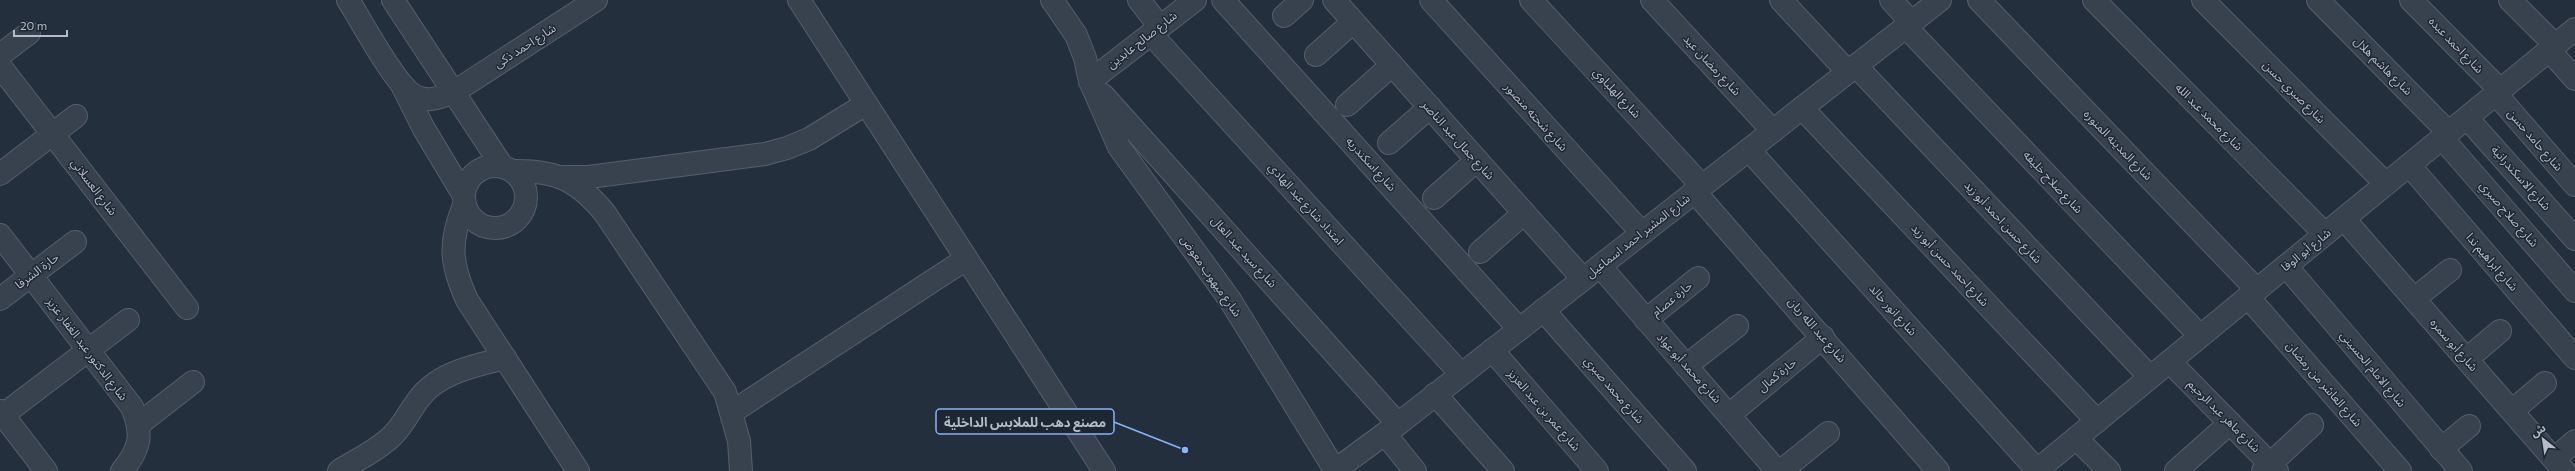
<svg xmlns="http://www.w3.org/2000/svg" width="2575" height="471" viewBox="0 0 2575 471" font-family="Commissioner,'Noto Sans Arabic',sans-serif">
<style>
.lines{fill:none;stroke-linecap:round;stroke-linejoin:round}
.minor-casing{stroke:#565f6c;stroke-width:24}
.minor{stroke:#38414e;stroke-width:22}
.labels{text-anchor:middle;stroke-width:3;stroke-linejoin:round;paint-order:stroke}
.street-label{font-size:12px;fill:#b4bcc9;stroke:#1d2633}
.leader{fill:none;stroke:#8ab4f8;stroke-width:1.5}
.callout-dot{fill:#8ab4f8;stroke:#1d2633;stroke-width:1.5}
.callout{fill:#1d2633;stroke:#8ab4f8;stroke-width:1.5}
.callout-label{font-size:13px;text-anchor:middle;font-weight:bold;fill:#b4bcc9}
</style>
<rect width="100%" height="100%" fill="#242f3e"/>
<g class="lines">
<defs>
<g id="minor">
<path d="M348,0c13,20 48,87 67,96 13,7 26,1 39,-4l142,-92"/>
<path d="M393,0l109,166"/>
<path d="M799,0l305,471"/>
<path d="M1052,0l24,35 9,23 5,23 29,66 111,153 105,170"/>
<path d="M1139,0l21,27"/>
<path d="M1223,0l296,329"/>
<path d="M1334,0l249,279"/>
<path d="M1431,0l211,233"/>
<path d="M1531,0l171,186"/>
<path d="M1652,0l121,131"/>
<path d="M1781,0l67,72"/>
<path d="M1891,0l21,23"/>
<path d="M1979,0l278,290"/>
<path d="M2094,0l231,234"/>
<path d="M2203,0l183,184"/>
<path d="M2318,0l131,133"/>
<path d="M2411,0l89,90"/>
<path d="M2510,0l45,45"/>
<path d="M1284,16l18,-16"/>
<path d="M1906,27l294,309"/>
<path d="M1151,34l310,340"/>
<path d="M2549,50l26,29"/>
<path d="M0,55l29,-22"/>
<path d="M1316,55l37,-33"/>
<path d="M0,66l187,242"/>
<path d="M1856,66l294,311"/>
<path d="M1090,81l105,-81"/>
<path d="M402,85l22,44 39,65"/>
<path d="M2496,94l79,91"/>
<path d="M1103,95l295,329"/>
<path d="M1347,105l45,-40"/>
<path d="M1802,108l295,313"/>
<path d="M2467,118l108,121"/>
<path d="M2442,138l133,153"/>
<path d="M1389,143l41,-36"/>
<path d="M1749,150l288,320"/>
<path d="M2409,165l166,193"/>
<circle cx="495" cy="197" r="31"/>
<path d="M512,171c43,-1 64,8 92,41l121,180 14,49 2,30"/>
<path d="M0,174l76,-58"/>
<path d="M564,177h25l176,-23 22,-6 22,-9 57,-35"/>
<path d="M1694,191l244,280"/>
<path d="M1434,198l43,-38"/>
<path d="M464,205c-15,37 -14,58 3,95l111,171"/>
<path d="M2344,219l220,252"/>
<path d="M0,235l132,172c11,27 9,41 -10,64"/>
<path d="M1480,252l44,-39"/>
<path d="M1600,266l177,205"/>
<path d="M2286,266l175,205"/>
<path d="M2248,297l152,174"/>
<path d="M0,299l75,-57"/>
<path d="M2414,299l36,-29"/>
<path d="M1543,310l142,161"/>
<path d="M1646,320l52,-42"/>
<path d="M1492,350l105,121"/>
<path d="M2467,359l33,-28"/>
<path d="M2170,362l107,109"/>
<path d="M1686,366l51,-40"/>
<path d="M1435,394l68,77"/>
<path d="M0,411l46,60"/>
<path d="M2512,411l33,-28"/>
<path d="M732,412l234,-153"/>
<path d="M1730,414l93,-77"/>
<path d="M3,415l125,-95"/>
<path d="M139,424l54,-42"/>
<path d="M1385,434l30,37"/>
<path d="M2076,438l33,33"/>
<path d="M2441,449l28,-23"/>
<path d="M2554,459l21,-18"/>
<path d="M339,471c17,-11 38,-20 53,-35 15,-14 21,-35 37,-48 21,-18 50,-23 76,-30"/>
<path d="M1334,471l64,-47 542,-424"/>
<path d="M1781,471l47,-38"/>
<path d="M2036,471l539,-442"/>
<path d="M2176,471l54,-48"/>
<path d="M2263,471l49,-46"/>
</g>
</defs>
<use href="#minor" class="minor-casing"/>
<use href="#minor" class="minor"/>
</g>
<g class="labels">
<g class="street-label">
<text transform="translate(1142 40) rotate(-38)" y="4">شارع صالح عابدين</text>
<text transform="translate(2456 45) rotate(46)" y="4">شارع احمد عبده</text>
<text transform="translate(525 46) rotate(-33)" y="4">شارع احمد ذكى</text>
<text transform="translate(1712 65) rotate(47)" y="4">شارع رمضان عيد</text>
<text transform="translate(2383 66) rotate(45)" y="4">شارع هاشم هلال</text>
<text transform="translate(2294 92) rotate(45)" y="4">شارع صبري حسن</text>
<text transform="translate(1617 93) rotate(47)" y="4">شارع الهلباوي</text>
<text transform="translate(1536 117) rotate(48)" y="4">شارع شحته منصور</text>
<text transform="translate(2209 117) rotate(45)" y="4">شارع محمد عبد الله</text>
<text transform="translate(1458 140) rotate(48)" y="4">شارع جمال عبد الناصر</text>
<text transform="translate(2535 140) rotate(49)" y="4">شارع حامد حسن</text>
<text transform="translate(2118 145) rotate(46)" y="4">شارع المدينه المنوره</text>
<text transform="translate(1371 164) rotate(48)" y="4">شارع اسكندريه</text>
<text transform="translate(2521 178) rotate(48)" y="4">شارع الاسكندرانية</text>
<text transform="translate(2053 182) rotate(47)" y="4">شارع صلاح خليفه</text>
<text transform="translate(94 187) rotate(53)" y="4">شارع العسلاني</text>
<text transform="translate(1306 204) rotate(48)" y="4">امتداد شارع عبد الهادي</text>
<text transform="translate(2509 214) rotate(49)" y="4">شارع صلاح صبري</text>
<text transform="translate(2003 222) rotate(47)" y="4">شارع حسن احمد أبو زيد</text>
<text transform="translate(1638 236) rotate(-38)" y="4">شارع المشير احمد اسماعيل</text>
<text transform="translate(2306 250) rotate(-39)" y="4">شارع أبو الوفا</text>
<text transform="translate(1244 252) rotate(48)" y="4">شارع سيد عبد العال</text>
<text transform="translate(2492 262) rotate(49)" y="4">شارع ابراهيم ندا</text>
<text transform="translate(1950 265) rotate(47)" y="4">شارع احمد حسن أبو زيد</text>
<text transform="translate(37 271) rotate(-37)" y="4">حارة الشرفا</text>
<text transform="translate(1211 276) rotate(55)" y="4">شارع ميهوب معوض</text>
<text transform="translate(1672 299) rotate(-39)" y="4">حارة عصام</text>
<text transform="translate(1893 310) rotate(48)" y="4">شارع انور خالد</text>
<text transform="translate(1817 330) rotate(49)" y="4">شارع عبد الله ريان</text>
<text transform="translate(2454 345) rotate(49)" y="4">شارع أبو سمره</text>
<text transform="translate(87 349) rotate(53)" y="4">شارع الدكتور عبد الغفار عزيز</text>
<text transform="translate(1689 368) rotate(48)" y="4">شارع محمد أبو عواد</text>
<text transform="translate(2373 369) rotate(50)" y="4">شارع الامام الحسيني</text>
<text transform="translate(1777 375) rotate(-39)" y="4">حارة كمال</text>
<text transform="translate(2324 384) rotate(49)" y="4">شارع العاشر من رمضان</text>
<text transform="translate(1614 390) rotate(49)" y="4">شارع محمد صبري</text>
<text transform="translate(1544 410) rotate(49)" y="4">شارع عمر بن عبد العزيز</text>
<text transform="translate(2224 416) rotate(45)" y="4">شارع ماهر عبد الرحيم</text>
</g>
</g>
<path class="leader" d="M1185 450L1114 422"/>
<circle class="callout-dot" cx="1185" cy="450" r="4"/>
<rect class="callout" x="936" y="409" width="178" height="25" rx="4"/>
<g class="callout-label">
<text x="1025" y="427">مصنع دهب للملابس الداخلية</text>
</g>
<g transform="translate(2543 439) rotate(330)" stroke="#1d2633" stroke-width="3" paint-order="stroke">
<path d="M0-3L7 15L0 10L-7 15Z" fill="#b4bcc9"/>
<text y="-6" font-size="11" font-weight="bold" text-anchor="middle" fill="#b4bcc9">ش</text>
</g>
<path d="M14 30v6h53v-6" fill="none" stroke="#b4bcc9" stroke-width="2"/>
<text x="20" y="30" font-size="12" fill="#b4bcc9" stroke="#1d2633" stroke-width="3" paint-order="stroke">20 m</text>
</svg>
